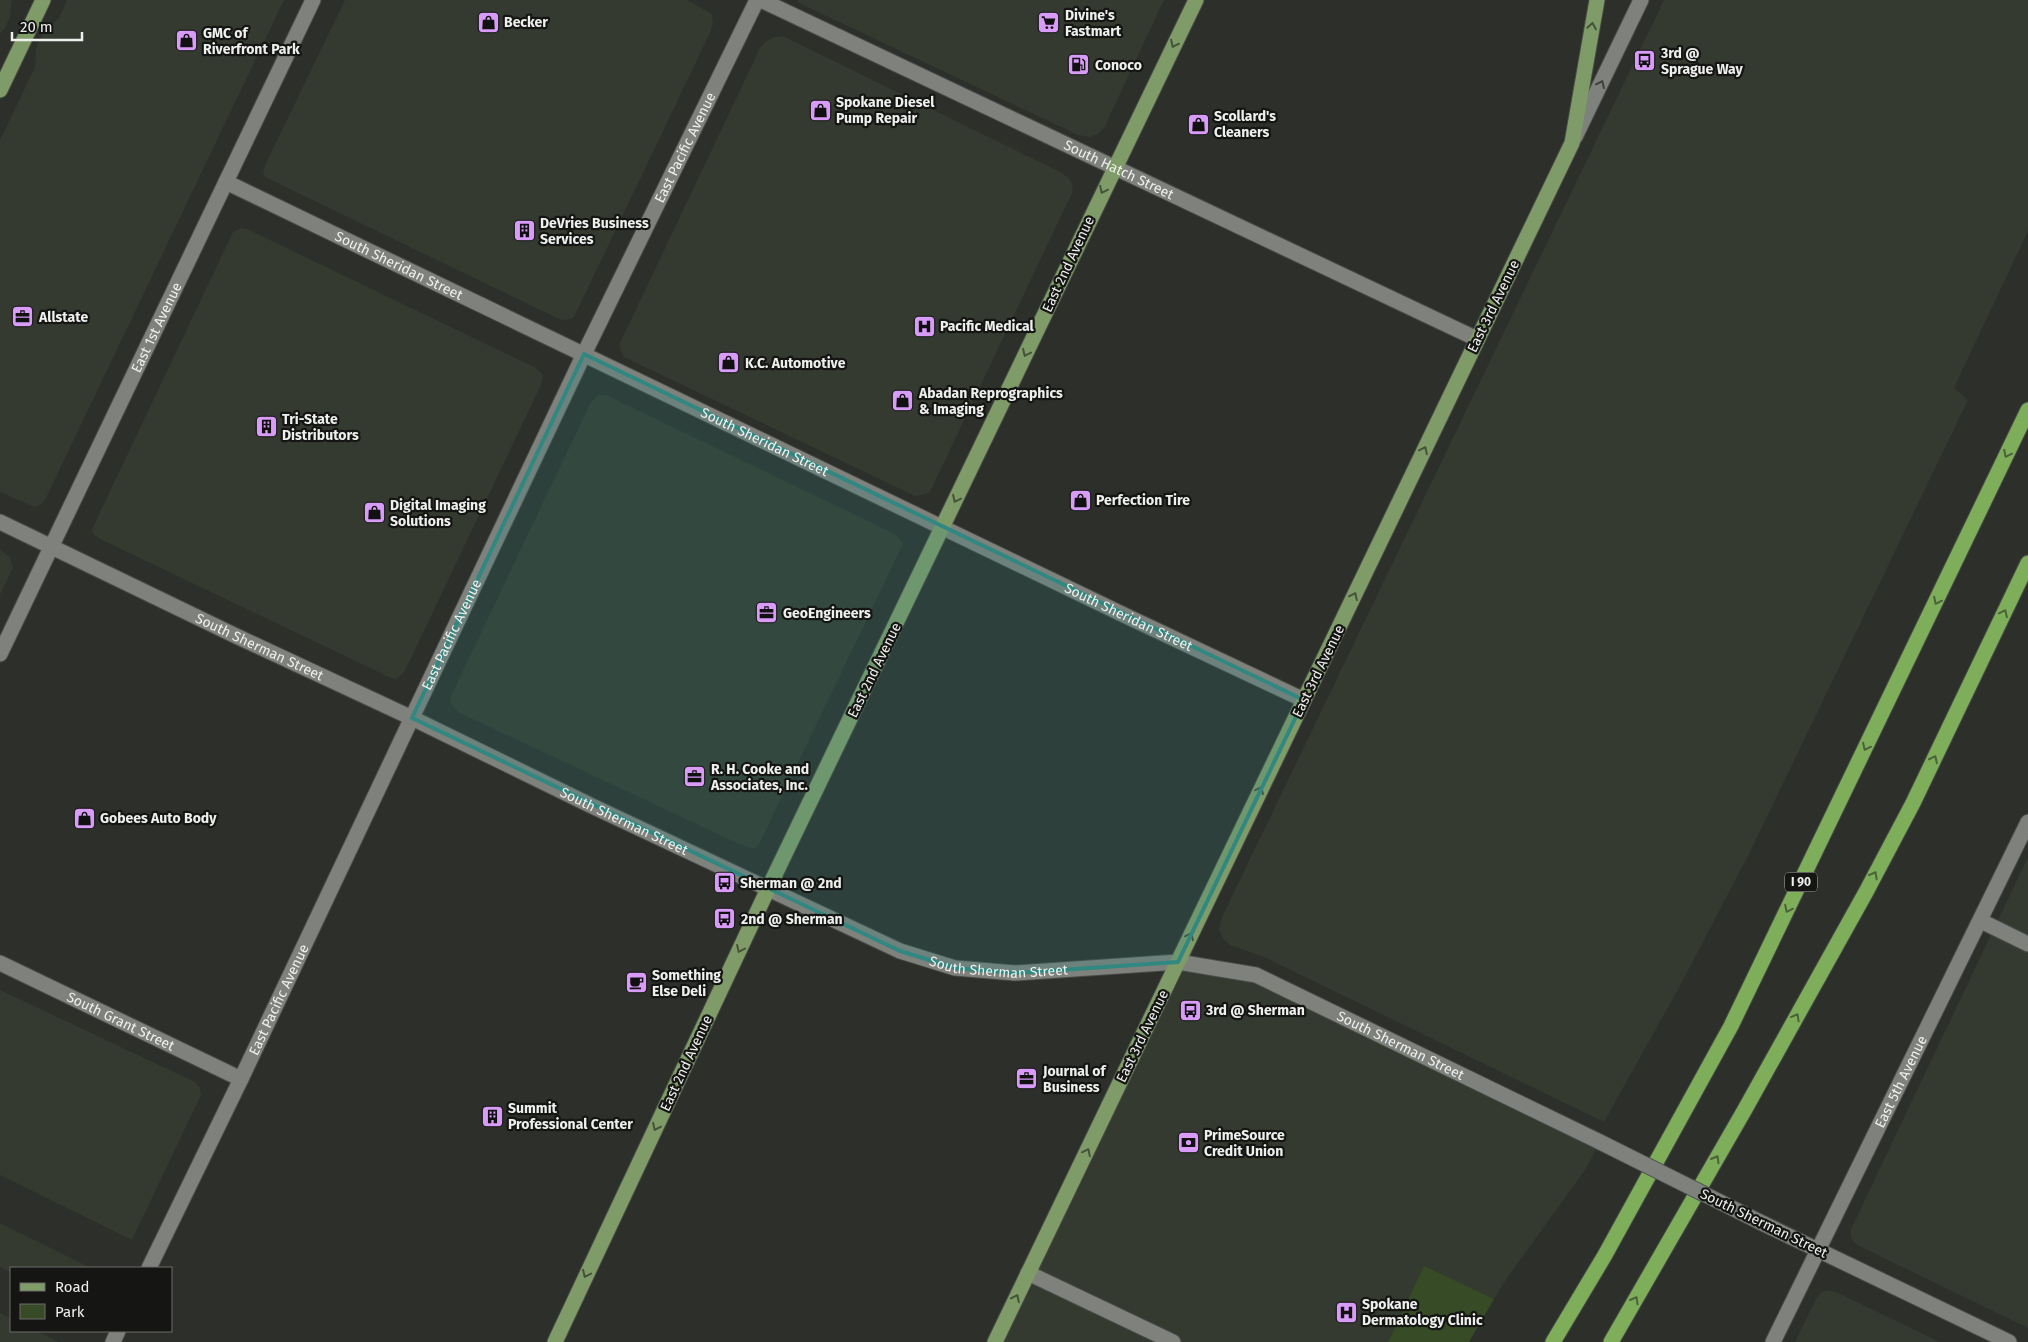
<svg xmlns="http://www.w3.org/2000/svg" width="2028" height="1342" viewBox="0 0 2028 1342" font-family="'Fira Sans',sans-serif">
<style>
.built{fill:#343a30}
.green{fill:#364b26}
.lines{fill:none;stroke-linecap:round;stroke-linejoin:round}
.street-casing{stroke:#484b47;stroke-width:17}
.secondary-casing{stroke:#484b47;stroke-width:17}
.primary-casing{stroke:#484b47;stroke-width:17}
.highway-casing{stroke:#484b47;stroke-width:17}
.street{stroke:#7e817c;stroke-width:15}
.secondary{stroke:#7e817c;stroke-width:15}
.primary{stroke:#7f9c68;stroke-width:15}
.highway{stroke:#7fae5b;stroke-width:15}
.secondary-bridge-casing{stroke:#484b47;stroke-width:17;stroke-linecap:butt}
.secondary-bridge{stroke:#7e817c;stroke-width:15}
.oneway{stroke:#45523a}
.oneway2{stroke:#3f413e}
.oneway3{stroke:#4a6238}
.marked{fill:#308881;fill-opacity:0.2;stroke:#308881;stroke-width:4;stroke-linejoin:round}
.labels{text-anchor:middle;stroke-width:4.5;stroke-linejoin:round;paint-order:stroke}
.shield{fill:#151614;stroke:#adafac;stroke-width:1}
.shield-label{font-size:12px;font-weight:bold;fill:#eef0ed}
.poi-label{font-size:14px;font-weight:bold;fill:#eef0ed;stroke:#151614;text-anchor:start}
.street-label{font-size:14px;fill:#eef0ed;stroke:#151614}
</style>
<rect width="100%" height="100%" fill="#2c2f2a"/>
<g class="built">
<path d="M0,0h12l-2,17 -5,11 -5,6z"/>
<path d="M67,0h217l-238,498 -4,6 -7,3 -35,-15v-352l35,-73 1,-18 3,-8 4,-8 16,-15z"/>
<path d="M345,0h342l25,14 1,10 -3,9 -136,284 -3,2 -10,1 -296,-143 -2,-4 2,-8z"/>
<path d="M797,0h367l-60,128 -6,6 -8,3 -12,-2 -277,-131z"/>
<path d="M1664,0h364v231l-74,157 14,12 -218,452 -69,132 -77,138 -340,-165 -34,-12 -7,-6 -4,-10 3,-12z"/>
<path d="M783,36l277,136 9,6 4,7 -1,8 -142,299 -7,3 -8,1 -291,-139 -4,-8v-6l140,-295 5,-6 9,-5z"/>
<path d="M241,228l6,1 287,138 9,7 -2,11 -137,288 -8,6 -5,-1 -291,-139 -5,-3 -3,-5 1,-4 140,-295z"/>
<path d="M599,395h7l289,139 8,10 -144,300 -5,5 -17,-6 -279,-131 -7,-8 -1,-6 141,-296z"/>
<path d="M0,550l10,7 3,11 -13,27z"/>
<path d="M2028,857v471l-171,-83 -6,-7v-9z"/>
<path d="M1178,962l78,13 344,167 -15,28 -80,111 -11,18 -70,-32 -36,75h-393z"/>
<path d="M0,990l195,92 5,6 1,7 -69,145 -132,-65z"/>
<path d="M0,1223l91,45h-80v5l-11,-6z"/>
<path d="M1828,1290l8,2 104,50h-145l21,-43 5,-6z"/>
<path d="M0,1313l11,6v12h25l23,11h-59z"/>
</g>
<path class="green" d="M1424,1266l70,33 -25,43h-81z"/>
<g class="lines">
<defs>
<g id="street">
<path id="s1" d="M761,0l716,339"/>
<path id="s2" d="M226,182l896,432 182,86"/>
<path id="s3" d="M0,654l313,-654"/>
<path d="M1981,921l47,23"/>
<path id="s4" d="M0,963l241,116"/>
<path id="s5" d="M149,1268l92,-189 343,-725 173,-354"/>
<path d="M1028,1273l145,69"/>
<path d="M113,1342l5,-11"/>
</g>
<g id="secondary">
<path d="M1575,137l66,-137"/>
<path id="s6" d="M0,522l234,113 178,83 180,88 308,145 55,17 60,5 163,-11 78,13 344,167"/>
<path d="M1762,1223l247,119"/>
<path id="s7" d="M1773,1342l255,-520"/>
</g>
<g id="primary">
<path d="M0,90l43,-90"/>
<path d="M555,1342l213,-453 428,-889"/>
<path d="M995,1342l577,-1199 25,-143"/>
</g>
<g id="highway">
<path d="M1553,1342l52,-87 126,-229 297,-616"/>
<path d="M1611,1342l133,-231 122,-219 47,-89 115,-240"/>
</g>
</defs>
<use href="#street" class="street-casing"/>
<use href="#secondary" class="secondary-casing"/>
<use href="#primary" class="primary-casing"/>
<use href="#highway" class="highway-casing"/>
<use href="#street" class="street"/>
<use href="#secondary" class="secondary"/>
<use href="#primary" class="primary"/>
<use href="#highway" class="highway"/>
<defs>
<path id="secondary-bridge" d="M1600,1142l162,81"/>
</defs>
<use href="#secondary-bridge" class="secondary-bridge-casing"/>
<use href="#secondary-bridge" class="secondary-bridge"/>
</g>
<defs><path id="oneway-chevron" d="M-2-3.5L2.5 0L-2 3.5" fill="none" stroke-width="1.6" stroke-linecap="round" stroke-linejoin="round" transform="scale(1.25)"/></defs>
<g class="oneway">
<use href="#oneway-chevron" transform="translate(1592 26) rotate(-80)"/>
<use href="#oneway-chevron" transform="translate(1174 44) rotate(116)"/>
<use href="#oneway-chevron" transform="translate(1103 190) rotate(116)"/>
<use href="#oneway-chevron" transform="translate(1026 353) rotate(115)"/>
<use href="#oneway-chevron" transform="translate(1424 450) rotate(-64)"/>
<use href="#oneway-chevron" transform="translate(956 499) rotate(116)"/>
<use href="#oneway-chevron" transform="translate(1354 596) rotate(-64)"/>
<use href="#oneway-chevron" transform="translate(1260 790) rotate(-64)"/>
<use href="#oneway-chevron" transform="translate(1190 936) rotate(-64)"/>
<use href="#oneway-chevron" transform="translate(740 949) rotate(115)"/>
<use href="#oneway-chevron" transform="translate(656 1127) rotate(115)"/>
<use href="#oneway-chevron" transform="translate(1087 1152) rotate(-64)"/>
<use href="#oneway-chevron" transform="translate(586 1274) rotate(115)"/>
<use href="#oneway-chevron" transform="translate(1016 1298) rotate(-64)"/>
</g>
<use class="oneway2" href="#oneway-chevron" transform="translate(1601 84) rotate(-65)"/>
<g class="oneway3">
<use href="#oneway-chevron" transform="translate(2007 454) rotate(116)"/>
<use href="#oneway-chevron" transform="translate(1937 601) rotate(116)"/>
<use href="#oneway-chevron" transform="translate(2004 613) rotate(-64)"/>
<use href="#oneway-chevron" transform="translate(1866 747) rotate(116)"/>
<use href="#oneway-chevron" transform="translate(1934 759) rotate(-64)"/>
<use href="#oneway-chevron" transform="translate(1874 875) rotate(-62)"/>
<use href="#oneway-chevron" transform="translate(1788 909) rotate(116)"/>
<use href="#oneway-chevron" transform="translate(1796 1017) rotate(-61)"/>
<use href="#oneway-chevron" transform="translate(1716 1159) rotate(-60)"/>
<use href="#oneway-chevron" transform="translate(1635 1300) rotate(-60)"/>
</g>
<path class="marked" d="M584,354l720,346 -126,262 -163,11 -60,-5 -55,-17 -488,-233z"/>
<defs>
<symbol id="shop-square" viewBox="-11 -11 22 22"><rect x="-9" y="-9" width="18" height="18" rx="4" fill="#d89bf8" stroke="#151614"/><path d="M-5-2.5h2.3a2.7 3.5 0 0 1 5.4 0H5L5.5 6h-11ZM-1.5-2.5h3a1.5 2.3 0 0 0-3 0Z" fill="#111"/></symbol>
<symbol id="supermarket-square" viewBox="-11 -11 22 22"><rect x="-9" y="-9" width="18" height="18" rx="4" fill="#d89bf8" stroke="#151614"/><path d="M-6-5.5h2.5l.6 2H6L4.5 2H-2.5L-4.4-4H-6ZM-1.5 3.2a1.3 1.3 0 1 0 .1 0ZM3 3.2a1.3 1.3 0 1 0 .1 0Z" fill="#111"/></symbol>
<symbol id="bus-square" viewBox="-11 -11 22 22"><rect x="-9" y="-9" width="18" height="18" rx="4" fill="#d89bf8" stroke="#151614"/><path d="M-5-6H5V4H4V6H2V4H-2V6H-4V4H-5ZM-3.5-4V0h7V-4ZM-3.5 1.2v1.5H-2V1.2ZM2 1.2v1.5H3.5V1.2Z" fill="#111"/></symbol>
<symbol id="fuel-square" viewBox="-11 -11 22 22"><rect x="-9" y="-9" width="18" height="18" rx="4" fill="#d89bf8" stroke="#151614"/><path d="M-5.5-6h7V0h2V4h1.3V-2.5L3-4.5l.8-.8L6-3V5H2.5V1h-1V6h-7ZM-4.2-4.7v3.2H.2V-4.7Z" fill="#111"/></symbol>
<symbol id="building-square" viewBox="-11 -11 22 22"><rect x="-9" y="-9" width="18" height="18" rx="4" fill="#d89bf8" stroke="#151614"/><path d="M-4-6H4V6H1V3H-1V6H-4ZM-2.5-4.3h1.7v1.8h-1.7ZM.8-4.3h1.7v1.8H.8ZM-2.5-1h1.7V.8h-1.7ZM.8-1h1.7V.8H.8Z" fill="#111"/></symbol>
<symbol id="office-square" viewBox="-11 -11 22 22"><rect x="-9" y="-9" width="18" height="18" rx="4" fill="#d89bf8" stroke="#151614"/><path d="M-6-3h4V-5.5h4V-3h4V5H-6ZM-1-4.5V-3h2v-1.5ZM-6 0V1H6V0Z" fill="#111"/></symbol>
<symbol id="hospital-square" viewBox="-11 -11 22 22"><rect x="-9" y="-9" width="18" height="18" rx="4" fill="#d89bf8" stroke="#151614"/><path d="M-5-5h3v3.5h4V-5h3V5h-3V1.5h-4V5h-3Z" fill="#111"/></symbol>
<symbol id="cafe-square" viewBox="-11 -11 22 22"><rect x="-9" y="-9" width="18" height="18" rx="4" fill="#d89bf8" stroke="#151614"/><path d="M-5.5-4.5H6V0H3Q3 3.5 0 3.5H-2.5Q-5.5 3.5-5.5 0ZM3-3.2v2h1.7v-2ZM-6 4.5H4V6H-6Z" fill="#111"/></symbol>
<symbol id="bank-square" viewBox="-11 -11 22 22"><rect x="-9" y="-9" width="18" height="18" rx="4" fill="#d89bf8" stroke="#151614"/><path d="M-6-4H6V4H-6ZM0-2.3a2.3 2.3 0 1 0 0 4.6a2.3 2.3 0 1 0 0-4.6Z" fill="#111"/></symbol>
</defs>
<g fill-rule="evenodd">
<use href="#shop-square" x="476" y="10" width="25" height="25"/>
<use href="#supermarket-square" x="1036" y="10" width="25" height="25"/>
<use href="#shop-square" x="174" y="28" width="25" height="25"/>
<use href="#bus-square" x="1632" y="48" width="25" height="25"/>
<use href="#fuel-square" x="1066" y="52" width="25" height="25"/>
<use href="#shop-square" x="808" y="98" width="25" height="25"/>
<use href="#shop-square" x="1186" y="112" width="25" height="25"/>
<use href="#building-square" x="512" y="218" width="25" height="25"/>
<use href="#office-square" x="10" y="304" width="25" height="25"/>
<use href="#hospital-square" x="912" y="314" width="25" height="25"/>
<use href="#shop-square" x="716" y="350" width="25" height="25"/>
<use href="#shop-square" x="890" y="388" width="25" height="25"/>
<use href="#building-square" x="254" y="414" width="25" height="25"/>
<use href="#shop-square" x="1068" y="488" width="25" height="25"/>
<use href="#shop-square" x="362" y="500" width="25" height="25"/>
<use href="#office-square" x="754" y="600" width="25" height="25"/>
<use href="#office-square" x="682" y="764" width="25" height="25"/>
<use href="#shop-square" x="72" y="806" width="25" height="25"/>
<use href="#bus-square" x="712" y="870" width="25" height="25"/>
<use href="#bus-square" x="712" y="906" width="25" height="25"/>
<use href="#cafe-square" x="624" y="970" width="25" height="25"/>
<use href="#bus-square" x="1178" y="998" width="25" height="25"/>
<use href="#office-square" x="1014" y="1066" width="25" height="25"/>
<use href="#building-square" x="480" y="1104" width="25" height="25"/>
<use href="#bank-square" x="1176" y="1130" width="25" height="25"/>
<use href="#hospital-square" x="1334" y="1300" width="25" height="25"/>
</g>
<g class="labels">
<rect class="shield" x="1785" y="872.5" width="32" height="19" rx="4"/>
<g class="shield-label">
<text x="1801" y="886">I 90</text>
</g>
<g class="poi-label">
<text x="1065" y="20">Divine's<tspan x="1065" dy="16">Fastmart</tspan></text>
<text x="504" y="27">Becker</text>
<text x="203" y="38">GMC of<tspan x="203" dy="16">Riverfront Park</tspan></text>
<text x="1661" y="58">3rd @<tspan x="1661" dy="16">Sprague Way</tspan></text>
<text x="1095" y="70">Conoco</text>
<text x="836" y="107">Spokane Diesel<tspan x="836" dy="16">Pump Repair</tspan></text>
<text x="1214" y="121">Scollard's<tspan x="1214" dy="16">Cleaners</tspan></text>
<text x="540" y="228">DeVries Business<tspan x="540" dy="16">Services</tspan></text>
<text x="39" y="322">Allstate</text>
<text x="940" y="331">Pacific Medical</text>
<text x="745" y="368">K.C. Automotive</text>
<text x="919" y="398">Abadan Reprographics<tspan x="919" dy="16">&amp; Imaging</tspan></text>
<text x="282" y="424">Tri-State<tspan x="282" dy="16">Distributors</tspan></text>
<text x="1096" y="505">Perfection Tire</text>
<text x="390" y="510">Digital Imaging<tspan x="390" dy="16">Solutions</tspan></text>
<text x="783" y="618">GeoEngineers</text>
<text x="711" y="774">R. H. Cooke and<tspan x="711" dy="16">Associates, Inc.</tspan></text>
<text x="100" y="823">Gobees Auto Body</text>
<text x="740" y="888">Sherman @ 2nd</text>
<text x="741" y="924">2nd @ Sherman</text>
<text x="652" y="980">Something<tspan x="652" dy="16">Else Deli</tspan></text>
<text x="1206" y="1015">3rd @ Sherman</text>
<text x="1043" y="1076">Journal of<tspan x="1043" dy="16">Business</tspan></text>
<text x="508" y="1113">Summit<tspan x="508" dy="16">Professional Center</tspan></text>
<text x="1204" y="1140">PrimeSource<tspan x="1204" dy="16">Credit Union</tspan></text>
<text x="1362" y="1309">Spokane<tspan x="1362" dy="16">Dermatology Clinic</tspan></text>
</g>
<g class="street-label">
<text dy="5" stroke="none"><textPath href="#s5" startOffset="1242">East Pacific Avenue</textPath></text>
<text dy="5" stroke="none"><textPath href="#s1" startOffset="396">South Hatch Street</textPath></text>
<text transform="translate(1068 264) rotate(-65)" y="5">East 2nd Avenue</text>
<text dy="5" stroke="none"><textPath href="#s2" startOffset="192">South Sheridan Street</textPath></text>
<text transform="translate(1493 306) rotate(-64)" y="5">East 3rd Avenue</text>
<text dy="5" stroke="none"><textPath href="#s3" startOffset="362">East 1st Avenue</textPath></text>
<text dy="5" stroke="none"><textPath href="#s2" startOffset="598">South Sheridan Street</textPath></text>
<text dy="5" stroke="none"><textPath href="#s2" startOffset="1002">South Sheridan Street</textPath></text>
<text dy="5" stroke="none"><textPath href="#s5" startOffset="702">East Pacific Avenue</textPath></text>
<text dy="5" stroke="none"><textPath href="#s6" startOffset="288">South Sherman Street</textPath></text>
<text transform="translate(874 670) rotate(-64)" y="5">East 2nd Avenue</text>
<text transform="translate(1318 671) rotate(-64)" y="5">East 3rd Avenue</text>
<text dy="5" stroke="none"><textPath href="#s6" startOffset="692">South Sherman Street</textPath></text>
<text dy="5" stroke="none"><textPath href="#s6" startOffset="1098">South Sherman Street</textPath></text>
<text dy="5" stroke="none"><textPath href="#s5" startOffset="298">East Pacific Avenue</textPath></text>
<text dy="5" stroke="none"><textPath href="#s4" startOffset="134">South Grant Street</textPath></text>
<text transform="translate(1142 1036) rotate(-64)" y="5">East 3rd Avenue</text>
<text dy="5" stroke="none"><textPath href="#s6" startOffset="1518">South Sherman Street</textPath></text>
<text transform="translate(686 1063) rotate(-65)" y="5">East 2nd Avenue</text>
<text dy="5" stroke="none"><textPath href="#s7" startOffset="290">East 5th Avenue</textPath></text>
<text transform="translate(1764 1223) rotate(26)" y="5">South Sherman Street</text>
</g>
</g>
<rect x="10" y="1267" width="162" height="65" fill="#151614" stroke="#6c6d6b"/>
<rect x="20" y="1283" width="25" height="8" fill="#7f9c68" stroke="#6c6d6b"/>
<text x="55" y="1292" font-size="15" fill="#eef0ed">Road</text>
<rect x="20" y="1304" width="25" height="15" fill="#364b26" stroke="#6c6d6b"/>
<text x="55" y="1317" font-size="15" fill="#eef0ed">Park</text>
<path d="M12 32v8h70v-8" fill="none" stroke="#eef0ed" stroke-width="2.5"/>
<text x="20" y="32" font-size="15" fill="#eef0ed" stroke="#151614" stroke-width="4" paint-order="stroke">20 m</text>
</svg>
